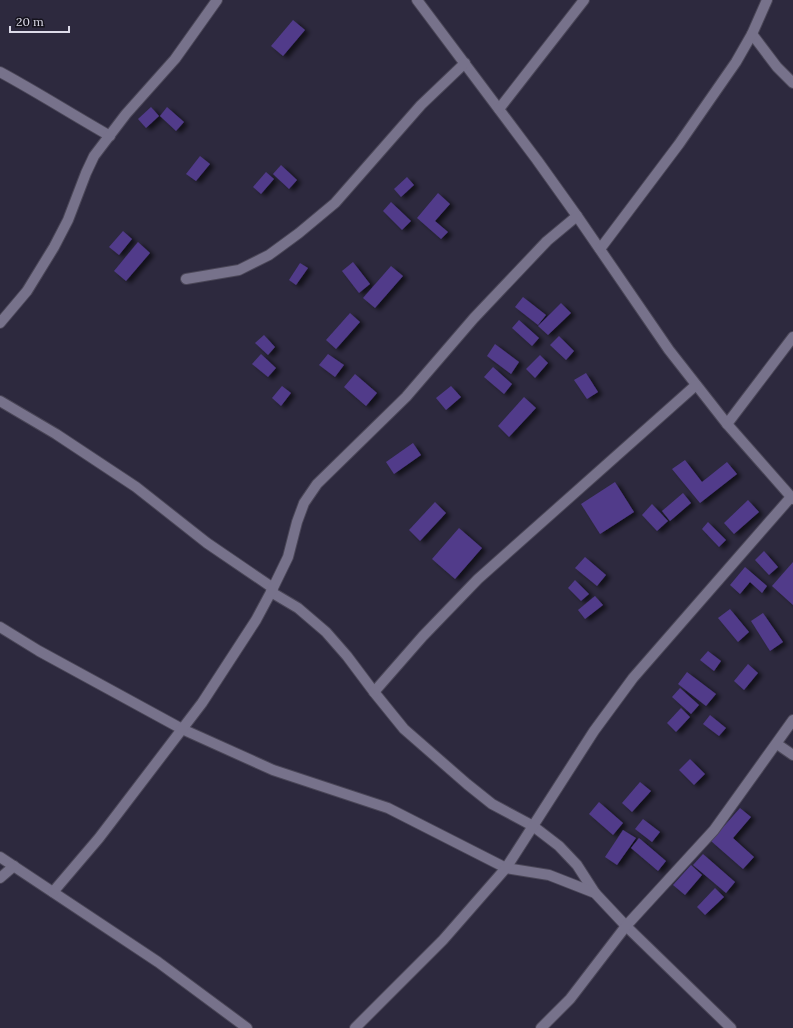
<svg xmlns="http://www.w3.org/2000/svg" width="793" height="1028" viewBox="0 0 793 1028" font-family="Lora,serif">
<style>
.building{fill:#513b8a;filter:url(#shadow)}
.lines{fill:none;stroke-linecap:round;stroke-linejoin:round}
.street-casing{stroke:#4a4657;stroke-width:12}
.street{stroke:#77728b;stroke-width:10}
</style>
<defs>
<filter id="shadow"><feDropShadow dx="4.5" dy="2.5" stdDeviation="2" flood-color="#0009"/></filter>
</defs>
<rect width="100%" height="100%" fill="#2d293e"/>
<g class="building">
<path d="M293,20l12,10 -22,26 -12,-10z"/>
<path d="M151,107l8,9 -13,12 -8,-9z"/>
<path d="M167,107l17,15 -8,9 -16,-15z"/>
<path d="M200,156l10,8 -14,17 -10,-7z"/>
<path d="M281,165l16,15 -8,9 -16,-15z"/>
<path d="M266,172l8,7 -13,15 -8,-7z"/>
<path d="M407,177l7,8 -13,12 -7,-8z"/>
<path d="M438,193l12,11 -15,17 13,11 -7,7 -24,-21z"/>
<path d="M391,202l20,19 -9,9 -19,-19z"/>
<path d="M123,231l9,8 -13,16 -10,-8z"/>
<path d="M138,242l12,11 -24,28 -12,-10z"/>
<path d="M353,262l17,22 -11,9 -17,-22z"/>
<path d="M300,263l8,5 -12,17 -7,-5z"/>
<path d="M391,266l12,10 -28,32 -12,-10z"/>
<path d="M523,297l23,18 -8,10 -23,-18z"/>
<path d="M561,303l10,10 -23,22 -10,-9z"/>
<path d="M350,313l10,9 -24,27 -10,-9z"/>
<path d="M519,320l20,18 -7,8 -20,-18z"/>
<path d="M264,335l11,12 -7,8 -13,-12z"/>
<path d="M559,336l15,15 -8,9 -16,-15z"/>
<path d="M495,344l24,18 -8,12 -24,-18z"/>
<path d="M261,354l15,14 -8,9 -16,-13z"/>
<path d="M328,354l16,11 -9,12 -16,-12z"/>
<path d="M540,355l8,8 -13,15 -9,-9z"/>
<path d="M493,367l19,17 -8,10 -20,-17z"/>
<path d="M586,373l12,19 -11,7 -13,-19z"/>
<path d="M355,374l22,19 -11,13 -22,-19z"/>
<path d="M282,386l9,7 -10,13 -9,-8z"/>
<path d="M451,386l10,11 -15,13 -10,-12z"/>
<path d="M524,397l12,11 -27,29 -11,-11z"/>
<path d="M413,443l8,12 -27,19 -8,-12z"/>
<path d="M685,460l17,22 25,-20 10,12 -37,29 -28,-34z"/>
<path d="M615,482l19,30 -34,22 -19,-30z"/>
<path d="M683,493l8,10 -21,18 -8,-10z"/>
<path d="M748,500l11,12 -25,22 -10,-11z"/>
<path d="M435,502l11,11 -26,28 -11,-11z"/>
<path d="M652,504l16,17 -11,10 -15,-16z"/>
<path d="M708,522l18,18 -7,7 -17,-18z"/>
<path d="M459,528l23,20 -27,31 -23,-20z"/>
<path d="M764,551l14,16 -9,8 -14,-15z"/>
<path d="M585,557l21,18 -9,11 -22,-18z"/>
<path d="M793,562v43l-21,-19z"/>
<path d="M745,567l22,19 -5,7 -12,-11 -10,12 -10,-9z"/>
<path d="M575,580l14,14 -8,7 -13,-13z"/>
<path d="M595,596l8,9 -18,14 -7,-9z"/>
<path d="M730,609l19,23 -11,10 -20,-24z"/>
<path d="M763,613l20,29 -13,9 -19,-30z"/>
<path d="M708,651l13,10 -7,10 -14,-11z"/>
<path d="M748,664l10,9 -14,17 -10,-9z"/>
<path d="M687,672l29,22 -10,12 -28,-22z"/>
<path d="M680,688l19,17 -8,9 -19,-17z"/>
<path d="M681,708l9,9 -14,15 -9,-9z"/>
<path d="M710,715l16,13 -7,8 -16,-12z"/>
<path d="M690,759l15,15 -11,11 -15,-15z"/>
<path d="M640,782l11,9 -19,21 -10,-9z"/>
<path d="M599,802l24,21 -10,12 -24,-21z"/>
<path d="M740,808l11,9 -18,21 21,19 -11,12 -32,-28z"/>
<path d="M643,819l17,13 -8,10 -17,-13z"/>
<path d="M623,830l13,8 -19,27 -12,-8z"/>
<path d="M639,838l27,23 -8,10 -27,-23z"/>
<path d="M703,854l32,28 -9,11 -33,-28z"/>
<path d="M691,865l11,10 -17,20 -12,-10z"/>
<path d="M715,888l9,9 -19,18 -8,-8z"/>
</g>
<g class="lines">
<defs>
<g id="street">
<path d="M417,0l120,160 40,56 92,134 58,74 66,75"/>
<path d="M752,34l25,33 16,16"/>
<path d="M0,72c37,20 73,43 110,64"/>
<path d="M499,109l85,-109"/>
<path d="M600,249l79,-105 57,-82 16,-28 15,-34"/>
<path d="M186,279l53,-9 30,-15 30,-22 36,-30 86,-98 44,-42"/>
<path d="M0,323l27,-32 27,-44 14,-27 18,-47 8,-17 32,-42 49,-55 42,-59"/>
<path d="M0,401l56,33 80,53 71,56 66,45"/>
<path d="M727,424l66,-87"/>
<path d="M271,592l27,16 28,24 21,24 27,36 30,37 63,55 25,20 41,22 26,20 18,19 18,28"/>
<path d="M0,627l39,24 143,78 91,41 115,38 118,60 43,7 46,18 31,33 105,102"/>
<path d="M374,692l49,-56 55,-57 218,-194"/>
<path d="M777,744l16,11"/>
<path d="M0,857l158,105 89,66"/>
<path d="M0,878l14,-12"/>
<path d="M53,892l46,-54 103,-135 54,-83 15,-28 17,-35 9,-35 7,-19 13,-19 89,-87 68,-79 73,-77 30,-25"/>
<path d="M355,1028l88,-88 63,-72 88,-137 39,-53 158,-181"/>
<path d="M541,1028l29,-29 56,-73 88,-96 79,-110"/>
</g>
</defs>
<use href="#street" class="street-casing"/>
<use href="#street" class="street"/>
</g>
<path d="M10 26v6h59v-6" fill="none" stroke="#dddbe9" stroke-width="2"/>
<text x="16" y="26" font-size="12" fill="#dddbe9" stroke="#15131d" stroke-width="3" paint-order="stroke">20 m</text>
</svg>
